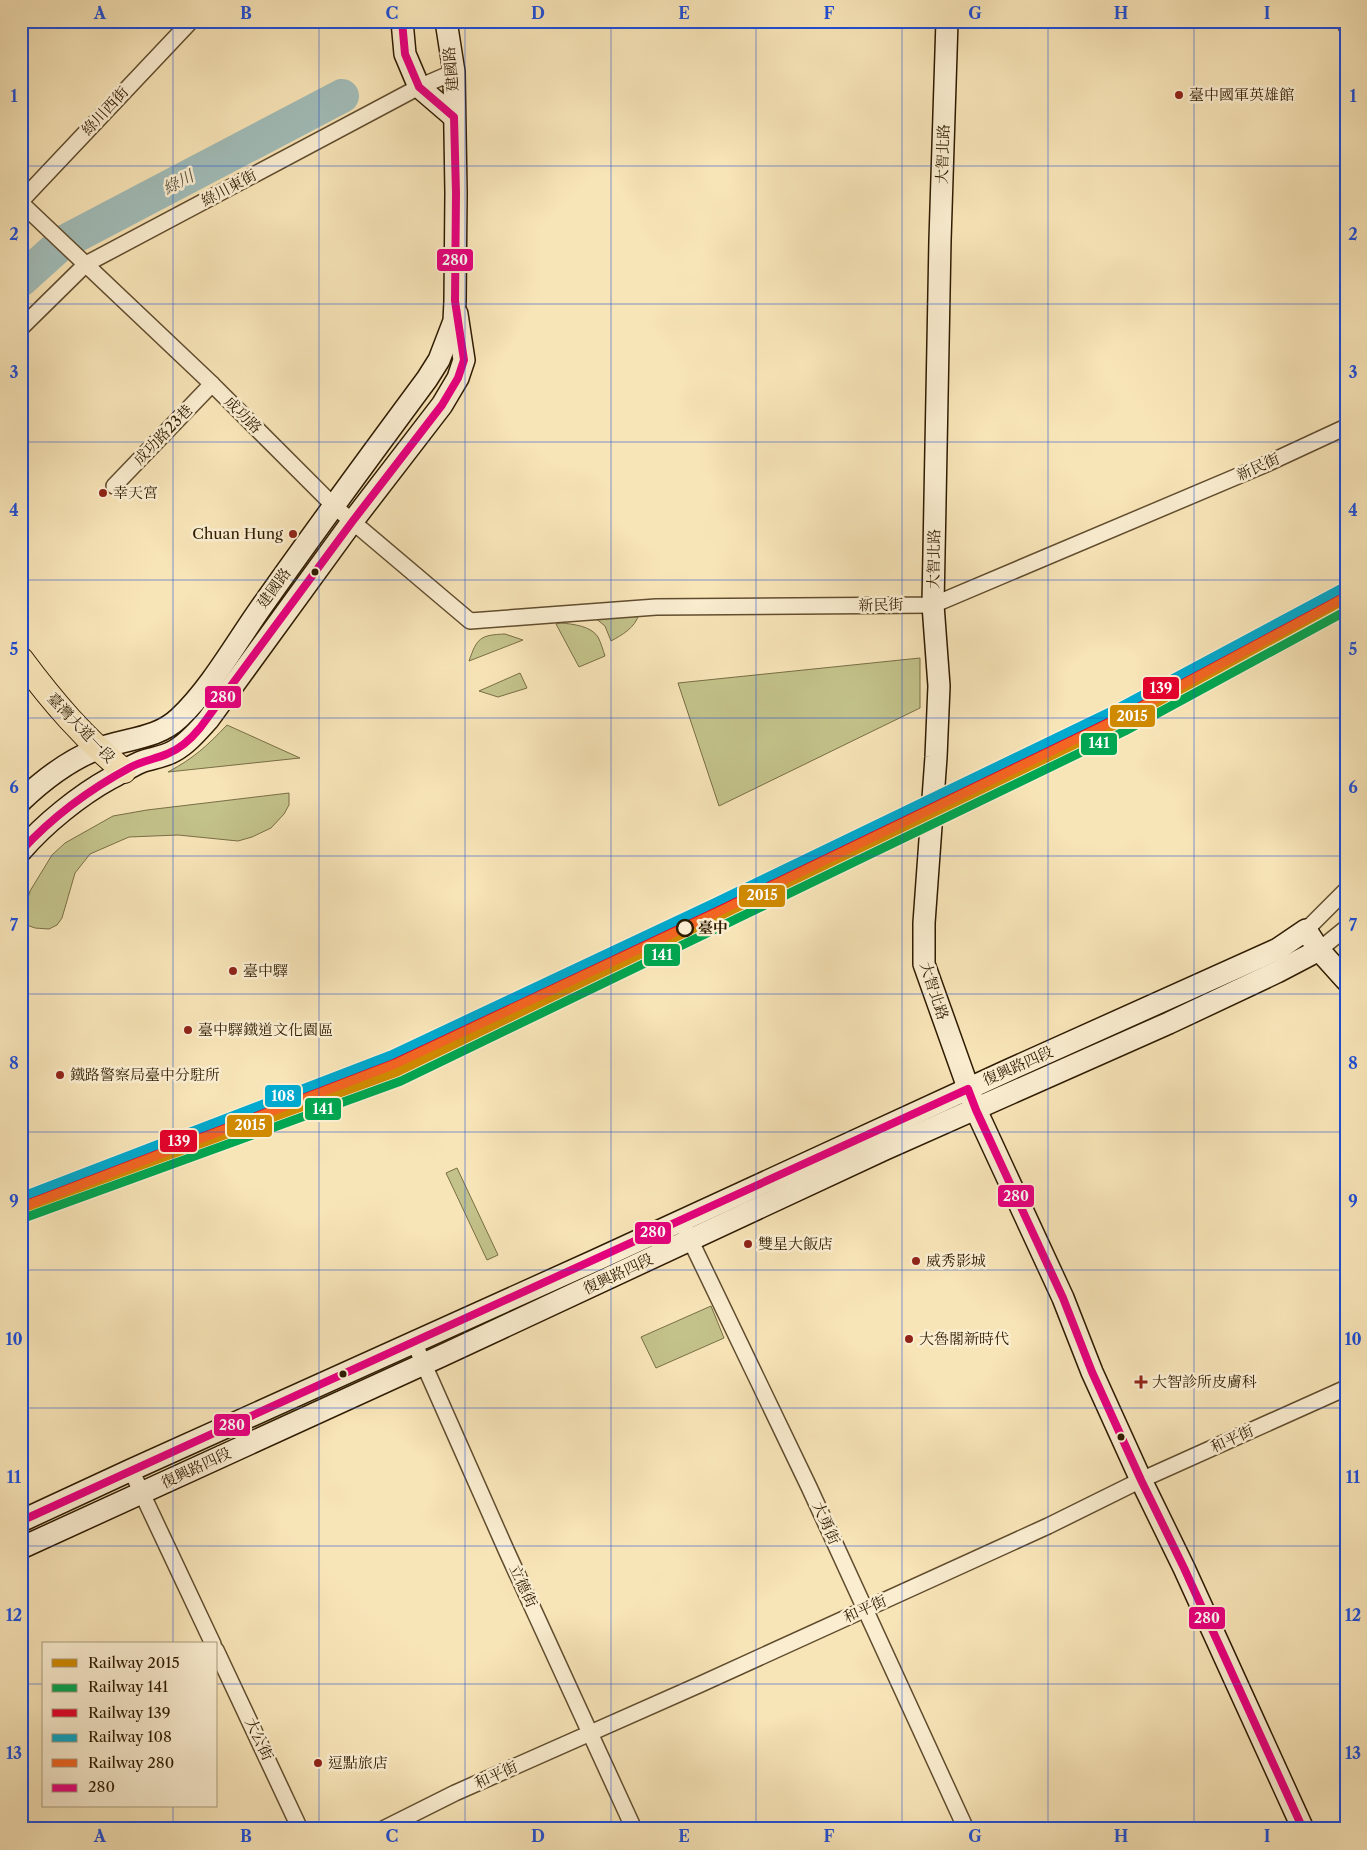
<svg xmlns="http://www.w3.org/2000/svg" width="1367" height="1850" viewBox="0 0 1367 1850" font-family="'Libre Caslon Text','Noto Serif TC',serif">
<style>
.green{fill:#c3c28a;stroke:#796e45}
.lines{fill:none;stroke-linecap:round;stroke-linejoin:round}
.river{stroke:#a1bcb8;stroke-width:34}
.street-casing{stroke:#614d2e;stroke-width:18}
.secondary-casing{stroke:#2f1b00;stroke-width:24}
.primary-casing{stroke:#2f1b00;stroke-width:26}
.street{stroke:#faedd0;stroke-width:15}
.secondary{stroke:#faedd0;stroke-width:21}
.primary{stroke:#f7e4b7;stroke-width:24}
.bus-1-casing{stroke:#faedd0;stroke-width:11}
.bus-1{stroke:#e5007d;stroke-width:8}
.rail-1-casing{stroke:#faedd0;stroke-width:12}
.rail-2-casing{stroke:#faedd0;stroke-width:12}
.rail-3-casing{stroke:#faedd0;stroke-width:12}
.rail-4-casing{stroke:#faedd0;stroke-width:12}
.rail-5-casing{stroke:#faedd0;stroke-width:12}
.rail-1{stroke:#cf8a00;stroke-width:9}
.rail-2{stroke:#00a651;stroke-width:9}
.rail-3{stroke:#e4002b;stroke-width:9}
.rail-4{stroke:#00a9ce;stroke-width:9}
.rail-5{stroke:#f26522;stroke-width:9}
.grid{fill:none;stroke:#1d4ed8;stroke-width:1;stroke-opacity:0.55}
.poi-dot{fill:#8f2418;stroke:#faedd0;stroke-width:2}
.bus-dot{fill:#2f1b00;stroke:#faedd0;stroke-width:2}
.stop-dot{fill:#faedd0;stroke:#2f1b00;stroke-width:2.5}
.labels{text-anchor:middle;stroke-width:5;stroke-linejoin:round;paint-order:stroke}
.street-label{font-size:15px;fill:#2f1b00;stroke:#faedd0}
.poi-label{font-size:15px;fill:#2f1b00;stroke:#faedd0;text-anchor:start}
.stop-label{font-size:15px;font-weight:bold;fill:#2f1b00;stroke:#faedd0;text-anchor:start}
.water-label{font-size:16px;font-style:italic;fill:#575340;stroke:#faedd0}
.line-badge{stroke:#faedd0;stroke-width:2}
.badge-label{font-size:14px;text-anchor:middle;font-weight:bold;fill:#fff}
.neatline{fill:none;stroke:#1d4ed8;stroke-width:2}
.grid-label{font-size:16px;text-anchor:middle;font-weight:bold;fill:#1d4ed8}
</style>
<rect width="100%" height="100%" fill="#f7e4b7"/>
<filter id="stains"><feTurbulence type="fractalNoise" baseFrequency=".004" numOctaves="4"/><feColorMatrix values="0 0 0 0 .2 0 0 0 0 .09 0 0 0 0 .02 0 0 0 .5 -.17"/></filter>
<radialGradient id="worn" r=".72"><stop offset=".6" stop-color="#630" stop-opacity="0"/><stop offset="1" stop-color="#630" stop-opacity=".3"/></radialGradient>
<g class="green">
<path d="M639,614c-4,14 -17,21 -28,27l-6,-15 -11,-9z"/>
<path d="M561,623c12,1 30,3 37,14 3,6 5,13 7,19l-26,11 -23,-43z"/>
<path d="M505,634l18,6 -54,21c8,-23 11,-26 36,-27z"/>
<path d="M920,658v50l-201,98 -41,-123z"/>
<path d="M520,673l7,15 -29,9 -19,-6z"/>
<path d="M227,725l73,33 -132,14c26,-14 39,-26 59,-47z"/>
<path d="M289,793v12l-5,9 -13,14 -19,9 -14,4 -60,-6 -49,2 -39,17 -15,19 -13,45 -5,7 -8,4 -14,-1 -14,-5 9,-32 22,-36 13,-12 48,-27 34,-6z"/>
<path d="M457,1168l41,87 -11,5 -41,-87z"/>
<path d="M711,1306l13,32 -68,30 -15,-31z"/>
</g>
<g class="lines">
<path class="river" d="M21,280l41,-37 280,-147"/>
<defs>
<g id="street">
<path d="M1345,21l1,5"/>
<path d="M21,201l170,-180"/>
<path d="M21,203l191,181 122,122 136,115 186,-14 277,-2 331,-140 82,-38"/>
<path d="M21,328l65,-64 333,-177 35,-15"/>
<path d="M114,486l98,-102"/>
<path d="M1306,930l40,-40"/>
<path d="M1319,950l27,-22"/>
<path d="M686,1231l123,256 157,342"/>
<path d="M414,1342l93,210 127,277"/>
<path d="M131,1470l82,174"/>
<path d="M216,1650l84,179"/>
<path d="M383,1829l72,-36 246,-109 347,-158 93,-46 205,-92"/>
</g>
<g id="secondary">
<path d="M402,21l3,33 14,33 35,30"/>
<path d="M947,21l-7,219 -7,365 6,81 -3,71 -12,166v41l52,146 87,188 29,74 49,108 43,88 119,261"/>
<path d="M21,801c21,-20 47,-40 74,-51 29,-12 61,-10 84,-32 34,-32 60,-81 88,-119 52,-74 106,-147 160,-220l12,-19 15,-39 1,-20 1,-108 -2,-121 -8,-51"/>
<path d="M21,851c23,-27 59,-56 90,-73 10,-5 20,-12 30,-16 11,-4 23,-5 33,-11 13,-7 24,-20 34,-31l144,-198 90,-117 16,-27 6,-18 -7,-46"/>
<path d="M21,1521l110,-51 463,-209 415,-191 269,-121 28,-19 13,20 27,30"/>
<path d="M21,1548l418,-191 446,-208 284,-126 108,-51 42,-22"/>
</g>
<path id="primary" d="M21,659c32,43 62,78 103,112"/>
</defs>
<use href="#street" class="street-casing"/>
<use href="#secondary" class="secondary-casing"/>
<use href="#primary" class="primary-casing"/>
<use href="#street" class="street"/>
<use href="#secondary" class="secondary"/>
<use href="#primary" class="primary"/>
<defs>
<g id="bus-1">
<path d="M21,851c32,-35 69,-62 110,-84 11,-6 24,-8 36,-13 13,-5 24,-15 33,-26l152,-206 90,-117 16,-27 6,-18 -9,-59 1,-108 -2,-76 -35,-30 -14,-33 -3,-33"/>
<path d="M21,1521l947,-432 8,21 87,188 29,74 49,108 43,88 119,261"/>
</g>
</defs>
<use href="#bus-1" class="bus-1-casing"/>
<use href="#bus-1" class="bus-1"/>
<defs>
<path id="rail-1" d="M21,1209l376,-137 724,-350 225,-123"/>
<path id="rail-2" d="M24,1218l377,-137 724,-350 221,-120"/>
<path id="rail-3" d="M21,1198l372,-135 723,-350 225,-123"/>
<path id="rail-4" d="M21,1197l370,-142 325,-153 404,-195 226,-121"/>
<path id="rail-5" d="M25,1206l370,-142 325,-153 404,-195 222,-119"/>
</defs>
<use href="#rail-1" class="rail-1-casing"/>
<use href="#rail-2" class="rail-2-casing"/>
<use href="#rail-3" class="rail-3-casing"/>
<use href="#rail-4" class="rail-4-casing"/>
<use href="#rail-5" class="rail-5-casing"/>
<use href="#rail-1" class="rail-1"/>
<use href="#rail-2" class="rail-2"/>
<use href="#rail-3" class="rail-3"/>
<use href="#rail-4" class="rail-4"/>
<use href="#rail-5" class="rail-5"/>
</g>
<path class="grid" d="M173,21v1623M319,21v1808M465,21v1808M611,21v1808M756,21v1808M902,21v1808M1048,21v1808M1194,21v1808M21,166h1325M21,304h1325M21,442h1325M21,580h1325M21,718h1325M21,856h1325M21,994h1325M21,1132h1325M21,1270h1325M21,1408h1325M21,1546h1325M21,1684h23M216,1684h1130M173,1806v23"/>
<g class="poi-dot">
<circle cx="1179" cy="95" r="5"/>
<circle cx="103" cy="493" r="5"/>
<circle cx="293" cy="534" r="5"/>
<circle cx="233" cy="971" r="5"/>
<circle cx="188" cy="1030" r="5"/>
<circle cx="60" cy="1075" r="5"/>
<circle cx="748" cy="1244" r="5"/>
<circle cx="916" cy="1261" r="5"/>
<circle cx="909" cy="1339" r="5"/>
<path d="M1138.5 1374.5h5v5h5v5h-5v5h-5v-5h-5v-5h5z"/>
<circle cx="318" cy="1763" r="5"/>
</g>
<g class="bus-dot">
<circle cx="315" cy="572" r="4.5"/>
<circle cx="343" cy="1374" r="4.5"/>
<circle cx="1121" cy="1437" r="4.5"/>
</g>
<circle class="stop-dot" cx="685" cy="928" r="8"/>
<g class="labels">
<g class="street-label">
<text transform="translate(451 69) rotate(-95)" y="5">建國路</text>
<text transform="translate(105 111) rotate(-47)" y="5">綠川西街</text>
<text transform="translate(943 154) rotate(-88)" y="5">大智北路</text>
<text transform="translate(229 188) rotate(-28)" y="5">綠川東街</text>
<text transform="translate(243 415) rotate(45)" y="5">成功路</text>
<text transform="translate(163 435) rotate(-46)" y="5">成功路23巷</text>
<text transform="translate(1258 467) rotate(-24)" y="5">新民街</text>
<text transform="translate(934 559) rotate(-89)" y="5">大智北路</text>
<text transform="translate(274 588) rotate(-54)" y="5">建國路</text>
<text transform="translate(881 605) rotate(-1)" y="5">新民街</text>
<text transform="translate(81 728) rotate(46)" y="5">臺灣大道一段</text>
<text transform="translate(934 991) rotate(72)" y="5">大智北路</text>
<text transform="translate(1018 1066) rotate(-24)" y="5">復興路四段</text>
<text transform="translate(618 1274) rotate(-25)" y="5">復興路四段</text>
<text transform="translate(1232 1439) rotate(-24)" y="5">和平街</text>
<text transform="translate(196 1468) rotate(-25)" y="5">復興路四段</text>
<text transform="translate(826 1523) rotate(66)" y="5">大勇街</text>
<text transform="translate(523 1586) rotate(65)" y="5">立德街</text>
<text transform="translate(865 1609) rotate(-24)" y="5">和平街</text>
<text transform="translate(259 1739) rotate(65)" y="5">大公街</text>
<text transform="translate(496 1775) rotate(-24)" y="5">和平街</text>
</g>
<g class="poi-label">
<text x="1189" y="100">臺中國軍英雄館</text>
<text x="113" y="498">幸天宮</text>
<text x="283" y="539" text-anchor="end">Chuan Hung</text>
<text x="243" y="976">臺中驛</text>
<text x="198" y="1035">臺中驛鐵道文化園區</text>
<text x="70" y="1080">鐵路警察局臺中分駐所</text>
<text x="758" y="1249">雙星大飯店</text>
<text x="926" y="1266">威秀影城</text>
<text x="919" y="1344">大魯閣新時代</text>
<text x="1152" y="1387">大智診所皮膚科</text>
<text x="328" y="1768">逗點旅店</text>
</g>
<g class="stop-label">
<text x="698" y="933">臺中</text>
</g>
<g class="water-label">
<text transform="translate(178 182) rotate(-28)" y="6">綠川</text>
</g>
</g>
<g class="line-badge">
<rect x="436" y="248" width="38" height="24" rx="5" fill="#e5007d"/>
<rect x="1142" y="676" width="38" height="24" rx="5" fill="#e4002b"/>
<rect x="204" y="685" width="38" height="24" rx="5" fill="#e5007d"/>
<rect x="1109" y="704" width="47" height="24" rx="5" fill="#cf8a00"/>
<rect x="1080" y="732" width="38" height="24" rx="5" fill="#00a651"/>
<rect x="738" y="884" width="48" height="24" rx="5" fill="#cf8a00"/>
<rect x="643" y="943" width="38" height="24" rx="5" fill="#00a651"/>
<rect x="264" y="1084" width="38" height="24" rx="5" fill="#00a9ce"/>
<rect x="304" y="1097" width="38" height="24" rx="5" fill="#00a651"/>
<rect x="226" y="1114" width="47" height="24" rx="5" fill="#cf8a00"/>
<rect x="159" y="1129" width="39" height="24" rx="5" fill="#e4002b"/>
<rect x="997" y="1184" width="38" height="24" rx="5" fill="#e5007d"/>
<rect x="634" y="1221" width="38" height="24" rx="5" fill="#e5007d"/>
<rect x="213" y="1413" width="38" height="24" rx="5" fill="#e5007d"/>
<rect x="1188" y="1606" width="38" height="24" rx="5" fill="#e5007d"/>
</g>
<g class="badge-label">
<text x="455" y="265">280</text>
<text x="1161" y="693">139</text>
<text x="223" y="702">280</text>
<text x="1132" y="721">2015</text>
<text x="1099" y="748">141</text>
<text x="762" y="900">2015</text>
<text x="662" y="960">141</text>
<text x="283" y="1101">108</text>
<text x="323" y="1114">141</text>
<text x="250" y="1130">2015</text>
<text x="179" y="1146">139</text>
<text x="1016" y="1201">280</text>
<text x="653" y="1237">280</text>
<text x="232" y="1430">280</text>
<text x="1207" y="1623">280</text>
</g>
<rect width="1367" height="1850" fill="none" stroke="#f7e4b7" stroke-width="55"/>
<rect x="42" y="1642" width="175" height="165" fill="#faedd0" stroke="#a9997d"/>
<rect x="52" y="1659" width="25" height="8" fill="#cf8a00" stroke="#a9997d"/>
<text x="88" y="1668" font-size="15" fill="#2f1b00">Railway 2015</text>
<rect x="52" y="1684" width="25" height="8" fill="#00a651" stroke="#a9997d"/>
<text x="88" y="1692" font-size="15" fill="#2f1b00">Railway 141</text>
<rect x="52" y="1709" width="25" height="8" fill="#e4002b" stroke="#a9997d"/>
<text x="88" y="1718" font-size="15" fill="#2f1b00">Railway 139</text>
<rect x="52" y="1734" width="25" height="8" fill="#00a9ce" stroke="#a9997d"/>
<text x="88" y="1742" font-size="15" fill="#2f1b00">Railway 108</text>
<rect x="52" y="1759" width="25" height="8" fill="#f26522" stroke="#a9997d"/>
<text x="88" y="1768" font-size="15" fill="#2f1b00">Railway 280</text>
<rect x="52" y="1784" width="25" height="8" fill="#e5007d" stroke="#a9997d"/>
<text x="88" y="1792" font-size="15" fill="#2f1b00">280</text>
<rect x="28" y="28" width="1312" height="1794" class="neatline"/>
<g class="grid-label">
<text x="100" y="19">A</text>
<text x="246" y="19">B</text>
<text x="392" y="19">C</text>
<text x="538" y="19">D</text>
<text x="684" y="19">E</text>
<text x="829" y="19">F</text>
<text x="975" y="19">G</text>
<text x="1121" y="19">H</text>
<text x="1267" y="19">I</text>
<text x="14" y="102">1</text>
<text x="1353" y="102">1</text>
<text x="14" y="240">2</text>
<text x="1353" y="240">2</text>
<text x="14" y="378">3</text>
<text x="1353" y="378">3</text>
<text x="14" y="516">4</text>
<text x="1353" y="516">4</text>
<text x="14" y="655">5</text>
<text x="1353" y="655">5</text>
<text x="14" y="793">6</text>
<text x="1353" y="793">6</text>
<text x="14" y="931">7</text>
<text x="1353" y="931">7</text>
<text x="14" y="1069">8</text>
<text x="1353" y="1069">8</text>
<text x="14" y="1207">9</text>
<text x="1353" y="1207">9</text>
<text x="14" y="1345">10</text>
<text x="1353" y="1345">10</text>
<text x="14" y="1483">11</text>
<text x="1353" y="1483">11</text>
<text x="14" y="1621">12</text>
<text x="1353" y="1621">12</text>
<text x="14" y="1759">13</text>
<text x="1353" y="1759">13</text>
<text x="100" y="1842">A</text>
<text x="246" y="1842">B</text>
<text x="392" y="1842">C</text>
<text x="538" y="1842">D</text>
<text x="684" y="1842">E</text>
<text x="829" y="1842">F</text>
<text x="975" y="1842">G</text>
<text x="1121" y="1842">H</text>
<text x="1267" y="1842">I</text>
</g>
<rect width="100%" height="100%" filter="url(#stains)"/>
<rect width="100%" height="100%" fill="url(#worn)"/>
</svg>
